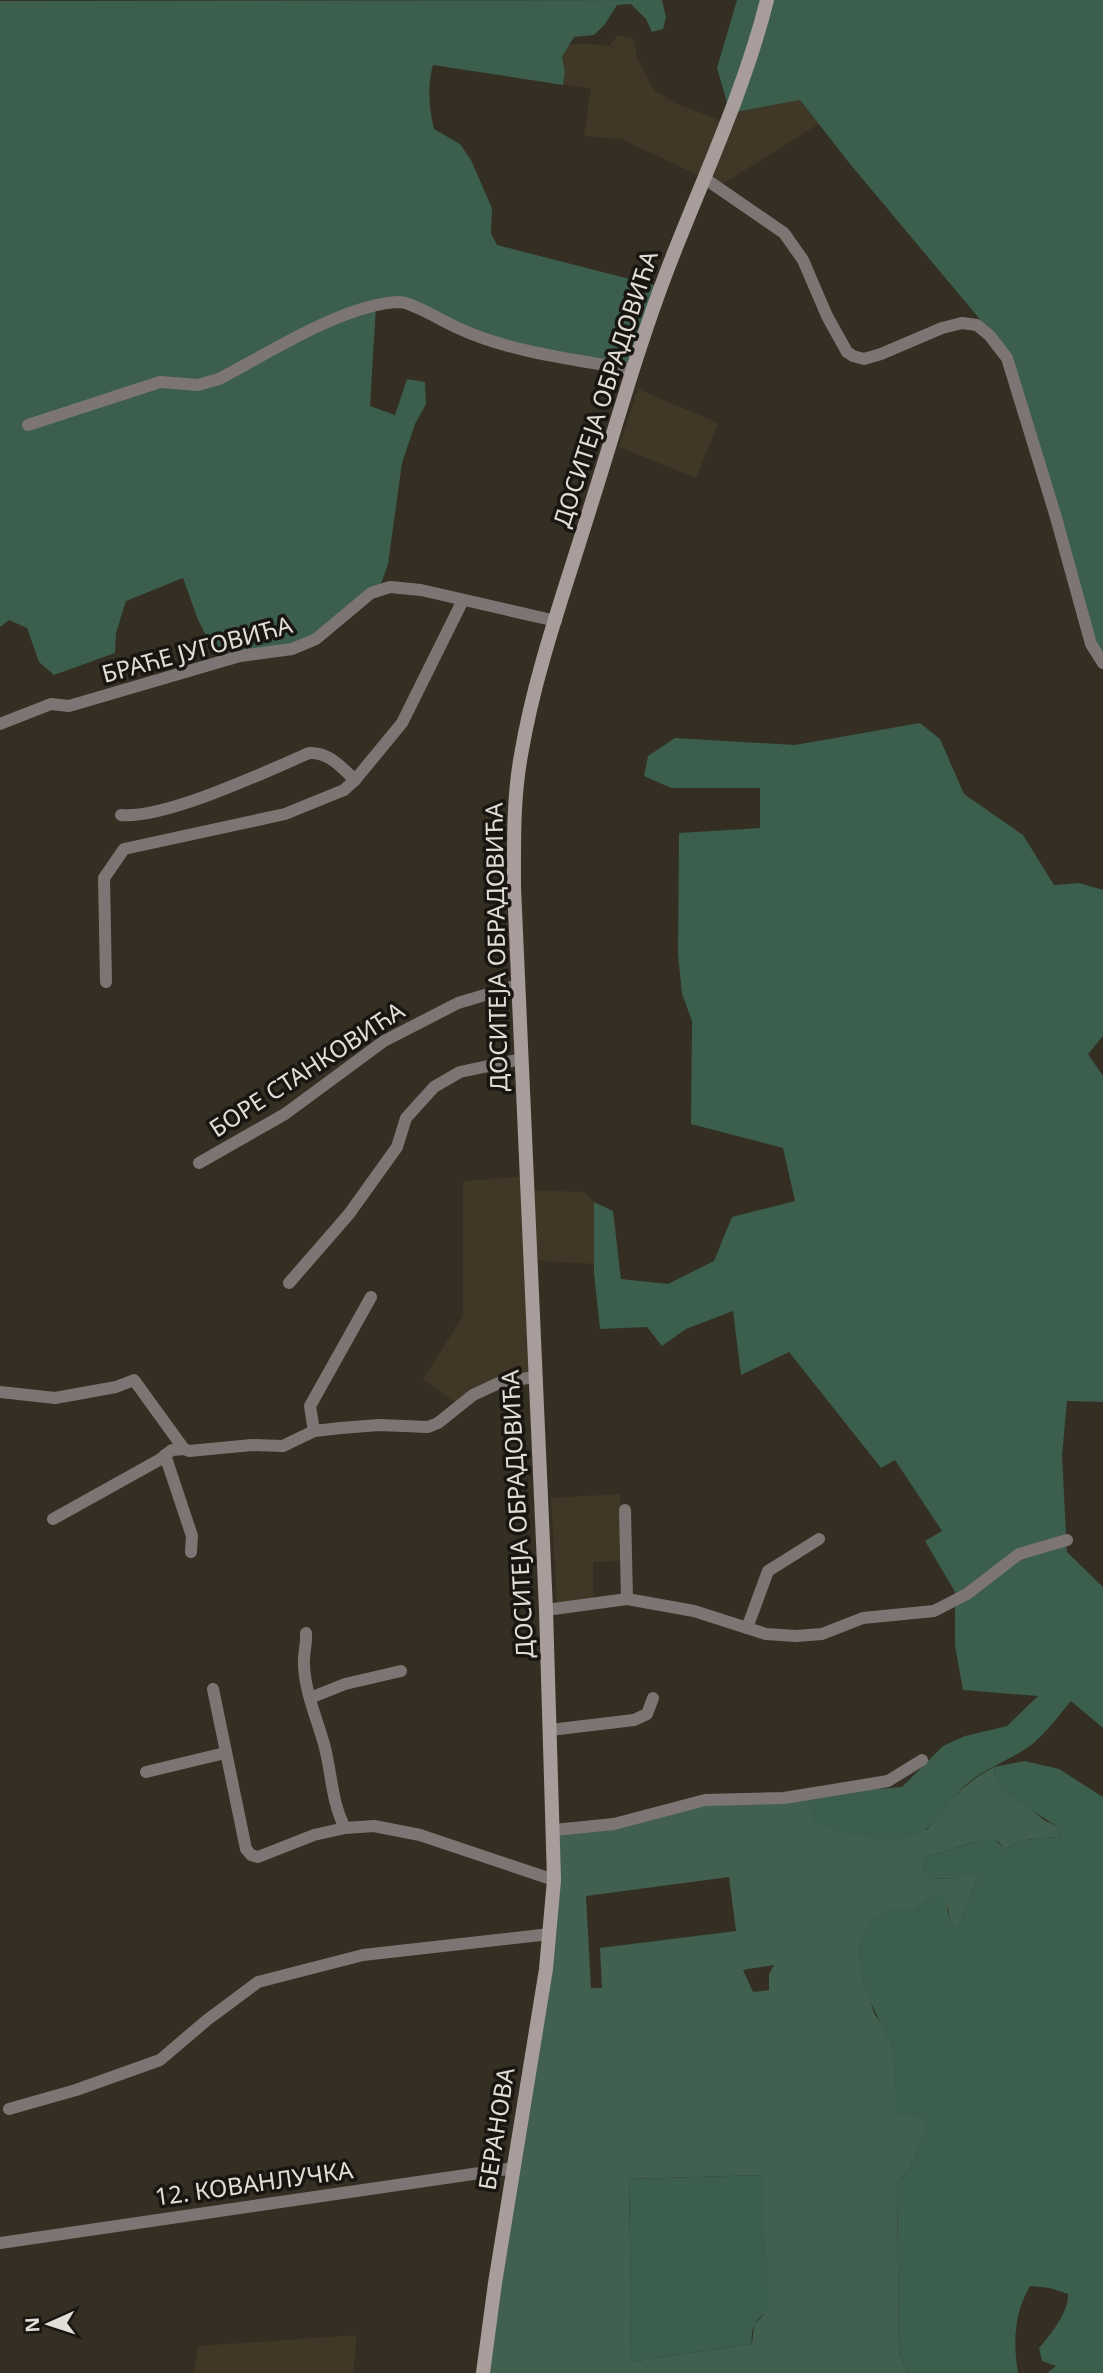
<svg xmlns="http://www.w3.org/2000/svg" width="1103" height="2373" viewBox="0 0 1103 2373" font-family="'Noto Sans',sans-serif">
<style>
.built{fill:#413727}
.green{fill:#416050;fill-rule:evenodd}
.forest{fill:#3b5e4d}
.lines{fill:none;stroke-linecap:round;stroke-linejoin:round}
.minor{stroke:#7c7574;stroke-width:12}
.secondary{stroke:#a89d9a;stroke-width:14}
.labels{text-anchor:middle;stroke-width:7;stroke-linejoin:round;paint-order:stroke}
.street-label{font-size:24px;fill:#e2ded7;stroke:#191612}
</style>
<rect width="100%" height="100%" fill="#342e23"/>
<g class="built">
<path d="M618,35l15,4 4,18 17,33 23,14 49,18 4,-9 70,-13 19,24 -101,63 -14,-9 -83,-39 -37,-3 7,-48 -28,-3 2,-13 -3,-15 7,-12 14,-2 26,3z"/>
<path d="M638,389l80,34 -22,55 -77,-31z"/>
<path d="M526,1176l1,14 57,2 10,10 1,62 -65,-4 5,117 -34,5 -41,24 -37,-27 40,-63v-135z"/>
<path d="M620,1494l4,67 -31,1v41l-36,5 -6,-110z"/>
<path d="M357,2335l-4,38h-159l4,-27z"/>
</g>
<path class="green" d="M994,1767l1,12 49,41 12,6 4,11c-20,1 -38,1 -56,12l-6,-8 -14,-2 -61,19 7,21 29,-1 11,-7 9,4 -22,55 -7,-10 -2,-12 -18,-11 -14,11h-12l-43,64 13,41 10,15 9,21 2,24 34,52 -21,46 -11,12 2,169 9,21h-425l58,-369 13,-174 151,-30 100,-6 122,36c22,-28 34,-45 67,-63zM729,1877l7,54 -136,17 2,40h-11l-5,-92zM774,1965l-5,9v16l-16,2 -10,-22zM762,2175l2,139 -10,11 -2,19 -122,18 1,-62 -2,-121z"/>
<g class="forest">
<path d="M662,0l4,17 -3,12 -11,3 -6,-13 -15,-15 -14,1 -12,19 -11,11 -20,2 -12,20 3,15 -2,13 -130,-20c-6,21 -4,43 1,64l26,15 11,16 21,48 -1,25 6,12 164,42 -28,83 -96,-18 -133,-50 -28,4 -6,100 25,9 12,-36 18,3 1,22 -11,20 -13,39 -14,101 -9,26 -87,59 -52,7 -28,-9 -14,-27 -15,-42 -57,23 -10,32 -1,20 -61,22 -15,-13 -12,-34 -18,-8 -9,7v-626z"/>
<path d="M737,0h366v663l-96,-305 -24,-35 -133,-159 -50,-64 -70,13 -13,-45z"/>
<path d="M920,723l20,16 24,55 59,41 31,50 25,-2 24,7v146l-15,18 15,22v326l-36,-1 -5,55 5,96 36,35v141l-32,-27c-11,13 -22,28 -35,40 -17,15 -41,23 -60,36 -21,14 -30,34 -48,51 -22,23 -87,6 -113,-5l-8,-20 15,-10 80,-6 41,-41 22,-10 42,-10 31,-30 -75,-6 -8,-44v-54l-30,-51 17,-10 -47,-71 -14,8 -92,-116 -48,23 -8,-64 -47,18 -24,17 -15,-19 -47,2 -6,-56v-71l19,9 8,68 47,5 46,-23 18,-44 63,-16 -12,-53 -92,-24 1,-103 -10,-27 -4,-39 1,-122 81,-5v-40h-89l-27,-12 4,-20 27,-18 120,7z"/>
<path d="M1025,1761l34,8 44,28v576h-56l9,-7 -14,-5 -3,-13c11,-13 30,-36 29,-54l-18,-6 -20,-2c-16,28 -17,56 -12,87h-110l-9,-21 -2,-169 11,-12 20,-46 -3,-6 -29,-6 -3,-64 -24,-50 -8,-27 -3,-22 5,-17 11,-15 17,-10h25l13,-11 15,-1 6,24 7,9 22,-54 -9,-3 -11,6 -29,1 -8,-9 1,-12 61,-19h11l9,10c18,-11 36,-11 56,-12l-4,-11 -55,-36 -6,-11 -1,-12z"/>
<path d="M762,2175l7,136c-14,7 -19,19 -17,33l-122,18 1,-62 -2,-121z"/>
</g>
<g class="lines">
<g class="minor">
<path d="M704,178l80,55 19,27 24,56 20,36 6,4 11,3 17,-5 61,-26 20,-5 15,2 13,11 17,22 48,156 36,130 12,19"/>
<path d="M28,425l132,-43 38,3 21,-6c50,-26 125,-75 180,-77 13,0 45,20 59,26 54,25 116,31 175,42"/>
<path d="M0,724l51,-20 18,2 171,-50 52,-7 24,-10 55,-46 19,-6 31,3 135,31"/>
<path d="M121,815c45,4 144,-43 188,-62 20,-1 32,14 46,27l47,-57 61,-123"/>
<path d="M106,982l-2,-104 20,-29 161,-35 59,-24 11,-10"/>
<path d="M199,1163l86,-49 99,-73 74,-38 60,-18"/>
<path d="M289,1283l60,-69 48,-67 9,-29 28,-31 26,-15 61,-13"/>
<path d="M0,1392l55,6 61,-11 18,-7 50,69 5,2 63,-6 31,1 31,-15 27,-3 38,-3 49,2 10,-4 35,-28 28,-13 34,-5"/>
<path d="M314,1431l-4,-25 61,-109"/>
<path d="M165,1455l27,81 -1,16"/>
<path d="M625,1510l2,89"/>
<path d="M53,1519l106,-59 13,-10 12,-1"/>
<path d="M546,1610l81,-11 67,12 72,23 30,2 26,-2 41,-16 71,-7 33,-17 52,-40 48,-14"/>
<path d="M747,1628l21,-57 51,-32"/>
<path d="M306,1633c1,11 -3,21 -2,32 1,27 13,54 20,79 8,29 7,57 21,84"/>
<path d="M213,1689l33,160 5,6 7,2 56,-22 31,-7 29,-2 46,9 134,45"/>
<path d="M310,1698l35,-14 56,-13"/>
<path d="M550,1730l84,-10 13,-6 6,-16"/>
<path d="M146,1772l79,-19"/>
<path d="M554,1830l60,-6 91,-24 79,-2 104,-17 34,-21"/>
<path d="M9,2109l67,-19 84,-30 47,-40 51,-38 105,-27 187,-21"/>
<path d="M0,2243l514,-75"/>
</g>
<path class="secondary" d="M483,2373l12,-90 51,-314 8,-89 -8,-270 -32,-723c0,-44 -1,-88 7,-132 14,-84 45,-168 70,-250 25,-79 47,-159 77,-237 34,-88 76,-176 99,-268"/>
</g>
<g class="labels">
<g class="street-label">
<text transform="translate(606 389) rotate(-72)" y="8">ДОСИТЕЈА ОБРАДОВИЋА</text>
<text transform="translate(197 650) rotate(-15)" y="8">БРАЋЕ ЈУГОВИЋА</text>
<text transform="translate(497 947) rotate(-91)" y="8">ДОСИТЕЈА ОБРАДОВИЋА</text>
<text transform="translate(307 1070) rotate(-33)" y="8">БОРЕ СТАНКОВИЋА</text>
<text transform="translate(518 1514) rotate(-93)" y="8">ДОСИТЕЈА ОБРАДОВИЋА</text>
<text transform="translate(497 2129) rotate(-81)" y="8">БЕРАНОВА</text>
<text transform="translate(254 2184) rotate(-8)" y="8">12. КОВАНЛУЧКА</text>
</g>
</g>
<g transform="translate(49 2324) rotate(267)" stroke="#191612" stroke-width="5" paint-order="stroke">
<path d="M0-5L12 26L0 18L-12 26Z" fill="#e2ded7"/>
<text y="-10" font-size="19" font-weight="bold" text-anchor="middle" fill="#e2ded7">N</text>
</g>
</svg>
